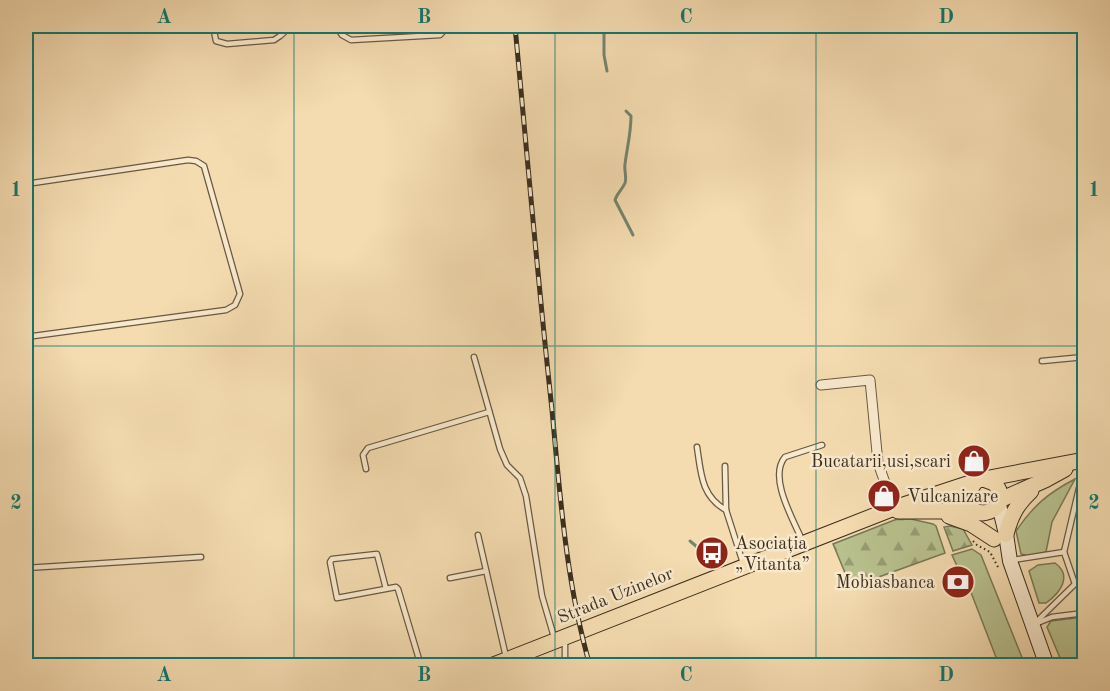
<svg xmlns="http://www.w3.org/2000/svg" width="1110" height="691" viewBox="0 0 1110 691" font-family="'Old Standard TT',serif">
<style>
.grass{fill:#b8c18e;stroke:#797856;stroke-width:1.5}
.forest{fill:url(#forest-firs);stroke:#797856;stroke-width:1.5}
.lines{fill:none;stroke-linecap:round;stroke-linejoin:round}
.stream{stroke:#75836f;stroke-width:3}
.lane-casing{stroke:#685942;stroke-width:7}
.street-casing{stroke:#685942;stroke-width:11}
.secondary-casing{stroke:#3a2e1e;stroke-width:16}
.primary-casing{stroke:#3a2e1e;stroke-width:17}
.path{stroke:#3a2e1e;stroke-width:2;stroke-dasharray:1.5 3;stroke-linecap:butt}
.lane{stroke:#f8e8cc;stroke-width:4.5}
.street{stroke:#f8e8cc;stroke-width:9}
.secondary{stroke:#f8e8cc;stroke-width:14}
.primary{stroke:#f4dbb0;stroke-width:15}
.rail-casing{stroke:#3a2e1e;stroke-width:5}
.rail{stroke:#f8e8cc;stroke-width:3;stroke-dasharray:9;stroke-linecap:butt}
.grid{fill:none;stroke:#0f766e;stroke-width:1.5;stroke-opacity:0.55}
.labels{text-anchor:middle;stroke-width:5;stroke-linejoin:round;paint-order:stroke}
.poi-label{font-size:18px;fill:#3a2e1e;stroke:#f8e8cc;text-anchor:end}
.street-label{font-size:18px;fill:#3a2e1e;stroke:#f8e8cc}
.neatline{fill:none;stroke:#0f766e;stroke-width:2}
.grid-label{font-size:20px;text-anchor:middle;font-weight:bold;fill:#0f766e}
</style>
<defs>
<pattern id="forest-firs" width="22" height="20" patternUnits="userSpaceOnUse" patternTransform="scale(1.5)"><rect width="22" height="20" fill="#b8c18e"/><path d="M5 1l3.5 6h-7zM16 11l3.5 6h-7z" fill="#979d73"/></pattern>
</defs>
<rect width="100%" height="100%" fill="#f4dbb0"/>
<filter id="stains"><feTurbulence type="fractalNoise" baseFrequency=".00333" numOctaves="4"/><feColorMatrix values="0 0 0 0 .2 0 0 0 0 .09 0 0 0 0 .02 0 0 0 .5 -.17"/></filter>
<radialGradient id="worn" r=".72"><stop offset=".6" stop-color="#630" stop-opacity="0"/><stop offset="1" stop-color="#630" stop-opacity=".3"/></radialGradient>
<g class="grass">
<path d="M1075,479l-23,43 -6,30 -17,4 -8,-2 -5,-23c17,-25 32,-38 59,-52z"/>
<path d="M972,549l9,6 44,110h-26l-37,-96 -2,-3h-3l-5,-11z"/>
<path d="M1055,563c18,13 5,30 -9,40h-7l-10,-32 9,-6z"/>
<path d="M1084,617v48h-21l-16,-38 4,-6z"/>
</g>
<g class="forest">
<path d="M897,519h14l22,5 3,2 9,27 -94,34 -18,-43z"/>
<path d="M950,526l13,3 9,16 -19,6 -9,-24z"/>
</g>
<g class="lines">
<g class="stream">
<path d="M604,26v29l3,16"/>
<path d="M626,111l5,5c0,17 -4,32 -6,48 -1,6 2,14 0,19 -3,7 -8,10 -10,17l18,35"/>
<path d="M690,541l18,15"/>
</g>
<defs>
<g id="lane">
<path d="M213,26l3,15 11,3 47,-4 6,-4 11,-10"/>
<path d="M336,26l6,9 9,5 89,-5 8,-9"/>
<path d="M1039,26l45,3"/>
<path d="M26,184l162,-24 8,1 8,5 36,128 -5,11 -9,5 -200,27"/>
<path d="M474,357l26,92 7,16 13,13 6,18 16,100 12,41"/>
<path d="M1042,361l42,-4"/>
<path d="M697,447c4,26 4,49 29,63"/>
<path d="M725,466l1,44 17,53"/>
<path d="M366,469l-3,-14 5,-7 121,-36"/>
<path d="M478,535l28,122"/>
<path d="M802,540c-9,-21 -34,-63 -17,-83l37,-12"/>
<path d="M1064,552l20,-85"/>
<path d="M1013,560l51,-8 11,32 -40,39"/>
<path d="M26,568l175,-11"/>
<path d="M450,578l36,-7"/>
<path d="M386,589l-9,-35 -45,5 -2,3 7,36 59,-11 2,2 23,77"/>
<path d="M1035,624l17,-7 32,-4"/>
<path d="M565,639v27"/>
</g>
<path id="street" d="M821,385l49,-5 8,83 16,45"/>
<path id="secondary" d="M999,505l7,29 4,27 37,105"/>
<g id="primary">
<path d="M975,482l-8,12c0,35 51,15 27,-11l-8,-3"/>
<path d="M1000,500l45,-20 20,-11"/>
<path d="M898,511h77"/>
<path d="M949,516l22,8 23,15"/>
<path d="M1006,534c5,-19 11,-30 25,-43"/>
<path d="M491,666l403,-158 85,-28 105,-20"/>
</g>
</defs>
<use href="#lane" class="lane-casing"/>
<use href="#street" class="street-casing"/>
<use href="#secondary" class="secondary-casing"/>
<use href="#primary" class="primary-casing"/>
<path class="path" d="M973,541l4,4 13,7 9,17"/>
<use href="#lane" class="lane"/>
<use href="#street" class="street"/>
<use href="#secondary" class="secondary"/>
<use href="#primary" class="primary"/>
<defs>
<path id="rail" d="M515,26c12,128 23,256 37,384 8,85 14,172 38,256"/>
</defs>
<use href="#rail" class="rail-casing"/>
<use href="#rail" class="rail"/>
</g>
<path class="grid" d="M294,26v640M555,26v640M816,26v640M26,346h1058"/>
<defs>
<symbol id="shop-disc" viewBox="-11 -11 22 22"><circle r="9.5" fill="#8f2418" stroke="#f8e8cc"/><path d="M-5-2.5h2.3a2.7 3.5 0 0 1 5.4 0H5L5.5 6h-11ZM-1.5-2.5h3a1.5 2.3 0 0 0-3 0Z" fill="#fff"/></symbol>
<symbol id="bus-disc" viewBox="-11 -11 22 22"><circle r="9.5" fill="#8f2418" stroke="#f8e8cc"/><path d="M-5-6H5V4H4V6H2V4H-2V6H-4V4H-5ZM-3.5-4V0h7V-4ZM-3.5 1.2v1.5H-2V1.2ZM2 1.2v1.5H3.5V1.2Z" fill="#fff"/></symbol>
<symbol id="bank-disc" viewBox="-11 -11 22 22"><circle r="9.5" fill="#8f2418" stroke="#f8e8cc"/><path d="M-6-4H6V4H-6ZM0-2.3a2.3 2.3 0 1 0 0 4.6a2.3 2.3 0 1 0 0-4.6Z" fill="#fff"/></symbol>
</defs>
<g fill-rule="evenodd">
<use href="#shop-disc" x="955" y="442" width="38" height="38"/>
<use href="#shop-disc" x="865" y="477" width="38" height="38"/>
<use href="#bus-disc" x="693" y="534" width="38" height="38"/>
<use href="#bank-disc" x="939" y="563" width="38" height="38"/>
</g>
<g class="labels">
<g class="poi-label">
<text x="951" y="467">Bucatarii,usi,scari</text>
<text x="907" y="502" text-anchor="start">Vulcanizare</text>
<text x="735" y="549" text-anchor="start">Asociația<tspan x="735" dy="21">„Vitanta”</tspan></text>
<text x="935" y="588">Mobiasbanca</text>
</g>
<g class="street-label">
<text transform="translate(615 595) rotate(-22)" y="6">Strada Uzinelor</text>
</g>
</g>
<rect width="1110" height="691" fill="none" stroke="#f4dbb0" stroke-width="66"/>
<rect x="33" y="33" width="1044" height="625" class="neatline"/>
<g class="grid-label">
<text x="164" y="23">A</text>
<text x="424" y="23">B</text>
<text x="686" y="23">C</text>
<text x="946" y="23">D</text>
<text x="16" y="196">1</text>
<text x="1094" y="196">1</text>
<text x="16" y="509">2</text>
<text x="1094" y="509">2</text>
<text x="164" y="681">A</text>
<text x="424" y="681">B</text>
<text x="686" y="681">C</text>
<text x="946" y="681">D</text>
</g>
<rect width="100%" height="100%" filter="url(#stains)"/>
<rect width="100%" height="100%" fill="url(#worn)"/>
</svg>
